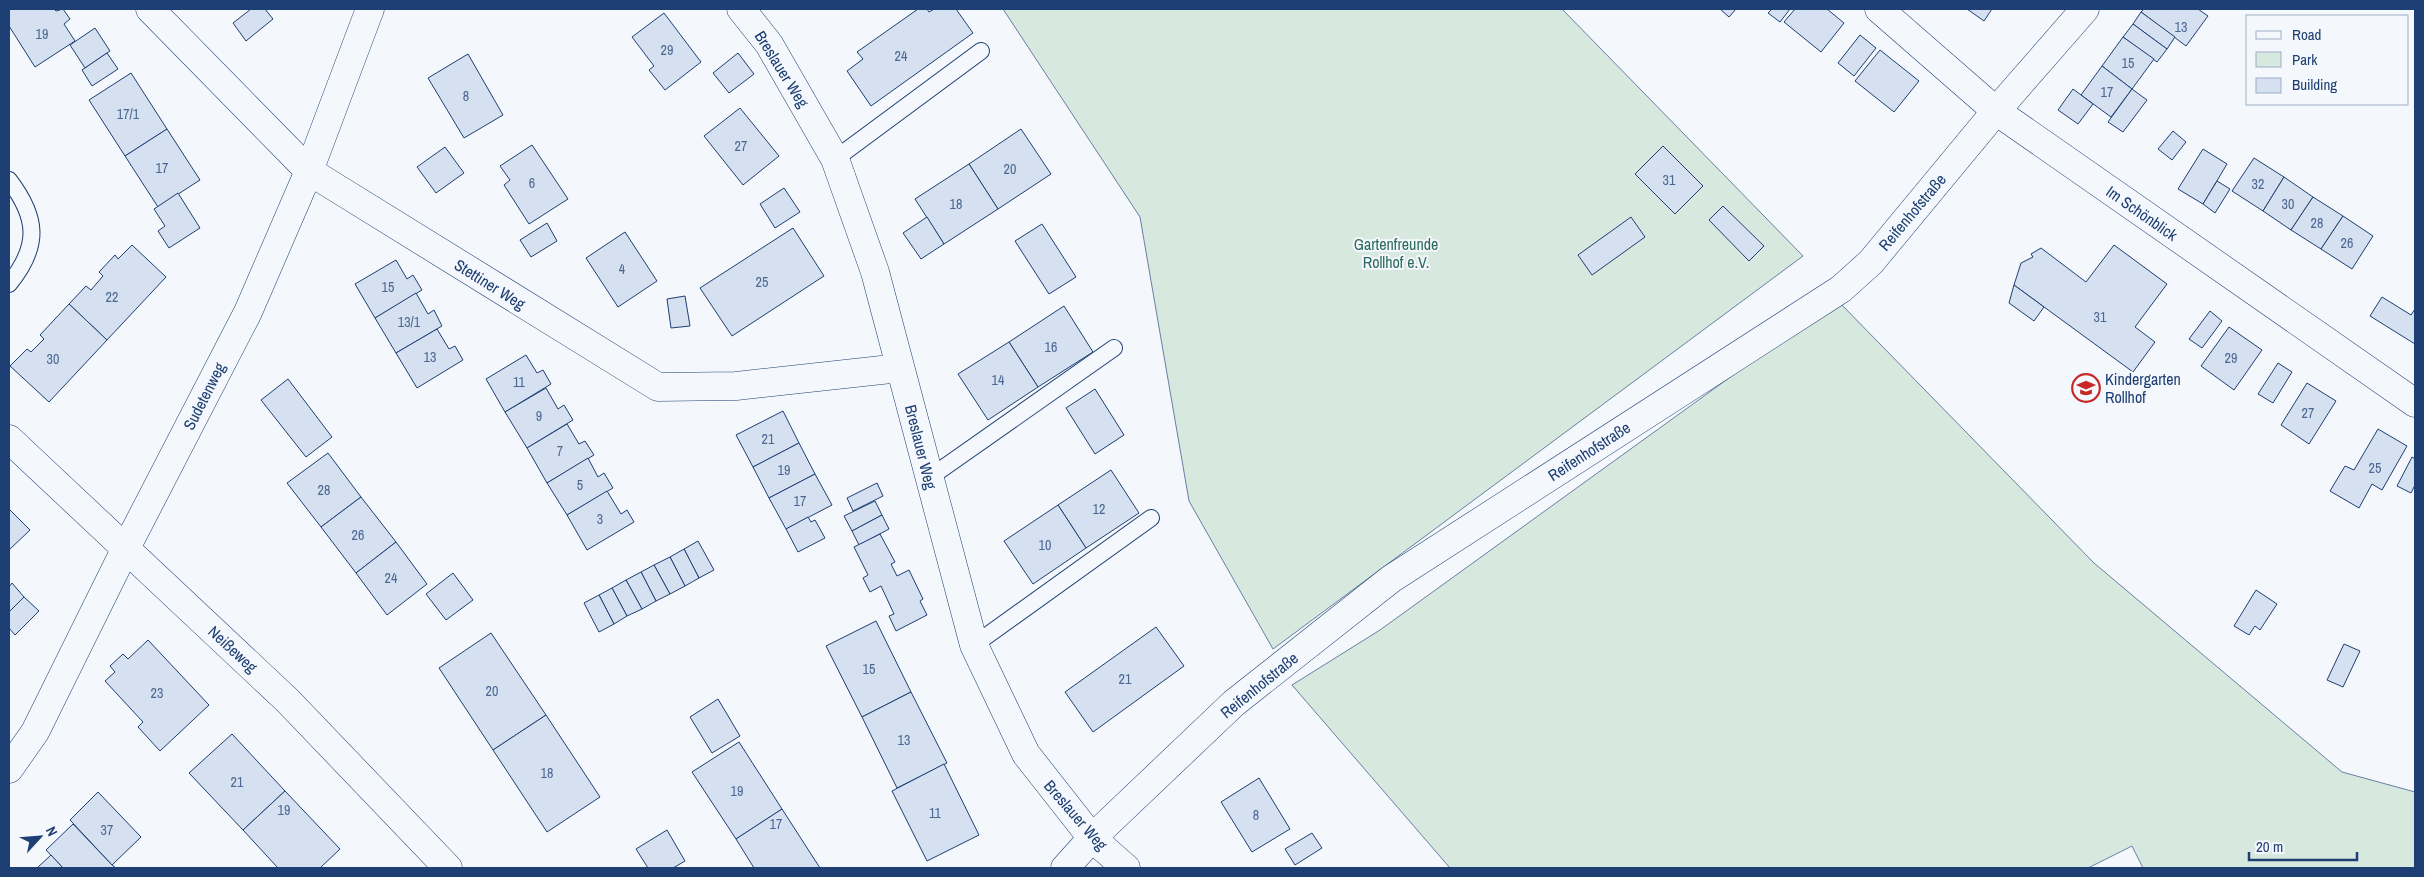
<svg xmlns="http://www.w3.org/2000/svg" width="2424" height="877" viewBox="0 0 2424 877" font-family="'Archivo Narrow',sans-serif">
<style>
.green{fill:#d7e8df;stroke:#687fa3}
.building{fill:#d5e0f0;stroke:#1d3f73}
.lines{fill:none;stroke-linecap:round;stroke-linejoin:round}
.service-casing{stroke:#1d3f73;stroke-width:18}
.minor-casing{stroke:#1d3f73;stroke-width:29}
.service{stroke:#f4f7fb;stroke-width:16}
.minor{stroke:#f4f7fb;stroke-width:28}
.labels{text-anchor:middle;stroke-width:4;stroke-linejoin:round;paint-order:stroke}
.number-label{font-size:14px;fill:#4b6792}
.street-label{font-size:16px;fill:#1d3f73;stroke:#f4f7fb}
.park-label{font-size:16px;fill:#2c6c60;stroke:#f4f7fb}
.poi-label{font-size:16px;fill:#1d3f73;stroke:#f4f7fb;text-anchor:start}
</style>
<rect width="100%" height="100%" fill="#f4f7fb"/>
<g class="green">
<path d="M1003,9h559l241,247 -530,393 -84,-148 -49,-284z"/>
<path d="M1837,300l257,263 248,209 73,20v76h-272l-11,-22 -44,22h-638l-158,-183 88,-55z"/>
</g>
<g class="building">
<path d="M9,9h45l2,2 7,-2 7,10 -6,5 11,17 -40,26 -26,-41z"/>
<path d="M251,9h14l8,10 -27,22 -13,-18z"/>
<path d="M918,9h9l2,3 5,-3h22l17,24 -102,73 -24,-35 16,-12 -6,-7z"/>
<path d="M1720,9h16l-7,8z"/>
<path d="M1772,9h18l-10,13 -12,-9z"/>
<path d="M1795,9h32l17,14 -23,29 -37,-30z"/>
<path d="M1967,9h25l-8,12z"/>
<path d="M2144,9h54l10,7 -22,30 -45,-34z"/>
<path d="M2141,12l34,25 -8,12 -34,-25z"/>
<path d="M664,13l37,49 -36,28 -16,-20 5,-4 -22,-29z"/>
<path d="M2133,24l34,25 -10,13 -34,-25z"/>
<path d="M95,28l15,23 -25,17 -15,-23z"/>
<path d="M1860,35l16,13 -22,28 -16,-13z"/>
<path d="M2123,37l31,22 -22,30 -30,-23z"/>
<path d="M1880,50l39,31 -25,31 -39,-31z"/>
<path d="M107,53l11,16 -26,17 -10,-16z"/>
<path d="M738,53l16,21 -25,19 -16,-20z"/>
<path d="M468,54l35,61 -39,23 -36,-60z"/>
<path d="M2102,66l30,23 -21,28 -30,-22z"/>
<path d="M131,73l36,56 -42,27 -36,-56z"/>
<path d="M2073,89l20,15 -15,20 -20,-14z"/>
<path d="M2132,89l15,11 -24,32 -15,-10z"/>
<path d="M740,108l39,48 -36,29 -39,-49z"/>
<path d="M167,129l33,51 -42,27 -33,-51z"/>
<path d="M1021,129l30,45 -53,35 -29,-45z"/>
<path d="M2173,131l13,11 -14,18 -14,-11z"/>
<path d="M532,145l36,54 -39,25 -25,-39 6,-5 -10,-14z"/>
<path d="M1663,146l40,40 -28,28 -40,-40z"/>
<path d="M445,147l19,26 -28,20 -19,-26z"/>
<path d="M2203,149l24,15 -24,40 -25,-15z"/>
<path d="M2254,158l30,19 -21,34 -31,-20z"/>
<path d="M969,164l29,45 -54,35 -29,-45z"/>
<path d="M2284,177l29,20 -22,33 -28,-19z"/>
<path d="M2217,181l13,8 -15,24 -12,-9z"/>
<path d="M784,188l16,24 -25,16 -15,-24z"/>
<path d="M178,193l22,35 -31,20 -11,-17 7,-5 -11,-17z"/>
<path d="M2313,197l30,19 -22,33 -30,-19z"/>
<path d="M1723,206l41,40 -15,15 -40,-41z"/>
<path d="M2343,216l30,20 -21,33 -31,-20z"/>
<path d="M927,217l17,27 -23,15 -18,-26z"/>
<path d="M1631,217l14,20 -53,38 -14,-20z"/>
<path d="M547,223l10,18 -26,16 -11,-17z"/>
<path d="M1042,224l34,53 -27,17 -34,-53z"/>
<path d="M793,228l31,48 -92,60 -32,-48z"/>
<path d="M625,232l32,49 -39,26 -32,-49z"/>
<path d="M132,245l34,32 -59,63 -38,-36 17,-18 5,4 12,-14 -4,-4 16,-17 3,4z"/>
<path d="M2114,245l53,39 -32,43 20,15 -22,30 -119,-87 7,-22 12,-6 -2,-3 10,-6 45,34z"/>
<path d="M396,260l11,19 6,-4 9,15 -47,28 -20,-34z"/>
<path d="M2014,285l30,22 -10,14 -25,-18z"/>
<path d="M416,293l12,21 6,-4 8,16 -46,27 -21,-35z"/>
<path d="M685,296l5,30 -19,2 -4,-29z"/>
<path d="M2382,297l29,18 4,-6v35l-45,-28z"/>
<path d="M69,304l38,36 -58,62 -39,-36 17,-17 4,3 13,-13 -4,-4z"/>
<path d="M1064,306l29,46 -55,35 -29,-45z"/>
<path d="M2210,311l12,10 -20,27 -13,-9z"/>
<path d="M2229,327l33,23 -28,40 -33,-24z"/>
<path d="M437,329l12,20 6,-3 8,14 -46,28 -21,-35z"/>
<path d="M1009,342l29,45 -50,33 -30,-46z"/>
<path d="M526,355l11,18 6,-3 8,14 -46,28 -19,-33z"/>
<path d="M2278,363l14,9 -19,31 -15,-9z"/>
<path d="M288,379l44,58 -26,20 -45,-57z"/>
<path d="M2307,383l29,18 -27,43 -28,-19z"/>
<path d="M546,388l12,21 6,-4 9,15 -46,28 -22,-36z"/>
<path d="M1095,389l29,46 -29,19 -29,-46z"/>
<path d="M783,411l16,32 -46,24 -17,-32z"/>
<path d="M567,424l12,20 6,-3 9,14 -47,28 -20,-35z"/>
<path d="M2378,429l29,17 -25,44 -10,-6 -13,24 -29,-17 15,-25 9,4z"/>
<path d="M799,443l16,31 -46,24 -16,-31z"/>
<path d="M328,453l33,44 -40,30 -34,-44z"/>
<path d="M2412,457l3,2v26l-4,8 -14,-7z"/>
<path d="M588,458l10,19 6,-4 9,15 -46,27 -20,-32z"/>
<path d="M1111,470l28,43 -53,35 -28,-43z"/>
<path d="M815,474l17,31 -46,24 -17,-31z"/>
<path d="M877,483l6,13 -30,15 -6,-13z"/>
<path d="M607,491l14,23 6,-4 7,12 -47,28 -20,-35z"/>
<path d="M361,497l35,45 -40,31 -35,-46z"/>
<path d="M875,501l7,14 -30,16 -8,-15z"/>
<path d="M1058,505l28,43 -53,36 -29,-43z"/>
<path d="M9,509l21,21 -21,20z"/>
<path d="M882,515l7,14 -30,16 -7,-14z"/>
<path d="M808,517l3,5 4,-2 10,18 -27,14 -12,-23z"/>
<path d="M880,534l15,28 -4,2 6,12 12,-6 14,29 -3,2 7,14 -31,16 -7,-15 5,-2 -13,-28 -11,6 -7,-14 5,-3 -14,-28z"/>
<path d="M698,541l16,29 -15,8 -15,-29z"/>
<path d="M396,542l31,42 -40,31 -31,-42z"/>
<path d="M684,549l15,29 -14,8 -15,-29z"/>
<path d="M670,557l15,29 -15,8 -16,-29z"/>
<path d="M654,565l16,29 -14,7 -15,-29z"/>
<path d="M641,572l15,29 -14,8 -16,-29z"/>
<path d="M453,573l20,27 -27,20 -20,-26z"/>
<path d="M626,580l16,29 -15,7 -15,-28z"/>
<path d="M12,583l12,14 -15,15v-25z"/>
<path d="M612,588l15,28 -13,8 -15,-29z"/>
<path d="M2256,590l21,14 -17,26 -5,-4 -6,9 -15,-9z"/>
<path d="M599,595l15,29 -15,8 -15,-29z"/>
<path d="M24,597l15,14 -24,24 -6,-7v-16z"/>
<path d="M876,621l35,71 -49,25 -36,-71z"/>
<path d="M1156,627l28,39 -91,66 -28,-40z"/>
<path d="M491,633l55,82 -53,35 -54,-82z"/>
<path d="M148,640l61,65 -49,46 -22,-24 5,-5 -38,-41 10,-9 -5,-6 13,-12 5,5z"/>
<path d="M2344,644l16,7 -17,36 -16,-7z"/>
<path d="M911,692l36,71 -50,25 -35,-71z"/>
<path d="M718,699l22,37 -28,17 -22,-36z"/>
<path d="M546,715l54,82 -53,35 -54,-82z"/>
<path d="M232,734l53,57 -42,39 -54,-57z"/>
<path d="M739,742l43,67 -46,30 -44,-67z"/>
<path d="M944,764l35,71 -52,26 -35,-70z"/>
<path d="M1259,778l31,51 -38,23 -31,-50z"/>
<path d="M285,791l55,58 -20,19h-42l-35,-38z"/>
<path d="M98,792l43,45 -29,28 -42,-45z"/>
<path d="M782,809l38,59h-66l-18,-29z"/>
<path d="M73,824l39,41 4,3h-53l-17,-18z"/>
<path d="M667,830l18,31 -12,7h-25l-12,-19z"/>
<path d="M1312,833l10,15 -27,17 -10,-16z"/>
<path d="M51,855l12,13h-26z"/>
</g>
<g class="lines">
<defs>
<g id="service">
<path d="M835,159l146,-108"/>
<path d="M9,180c29,38 31,66 0,104"/>
<path d="M929,478l185,-130"/>
<path d="M974,645l177,-127"/>
</g>
<g id="minor">
<path d="M150,9l159,162 349,216 78,-1 164,-18"/>
<path d="M741,9l28,35 66,115 40,113 99,373 52,109 66,84 34,30"/>
<path d="M1879,9l117,102 419,292"/>
<path d="M9,439l279,262 160,167"/>
<path d="M9,769l26,-37 91,-184 122,-236 61,-141 61,-162"/>
<path d="M1065,868l27,-30 142,-135 157,-124 450,-290 30,-27 125,-151 89,-102"/>
</g>
</defs>
<use href="#service" class="service-casing"/>
<use href="#minor" class="minor-casing"/>
<use href="#service" class="service"/>
<use href="#minor" class="minor"/>
</g>
<defs>
<symbol id="school-ring" viewBox="-11 -11 22 22"><circle r="9.5" fill="#f4f7fb" stroke="#c62828" stroke-width="1.5"/><path d="M0-5L7-2L0 1L-7-2ZM-4 1L0 2.5L4 1V4Q0 6-4 4Z" fill="#c62828"/></symbol>
</defs>
<g fill-rule="evenodd">
<use href="#school-ring" x="2070" y="372" width="32" height="32"/>
</g>
<g class="labels">
<g class="number-label">
<text x="2181" y="32">13</text>
<text x="42" y="39">19</text>
<text x="667" y="55">29</text>
<text x="901" y="61">24</text>
<text x="2128" y="68">15</text>
<text x="2107" y="97">17</text>
<text x="466" y="101">8</text>
<text x="128" y="119">17/1</text>
<text x="741" y="151">27</text>
<text x="162" y="173">17</text>
<text x="1010" y="174">20</text>
<text x="1669" y="185">31</text>
<text x="532" y="188">6</text>
<text x="2258" y="189">32</text>
<text x="956" y="209">18</text>
<text x="2288" y="209">30</text>
<text x="2317" y="228">28</text>
<text x="2347" y="248">26</text>
<text x="622" y="274">4</text>
<text x="762" y="287">25</text>
<text x="388" y="292">15</text>
<text x="112" y="302">22</text>
<text x="2100" y="322">31</text>
<text x="409" y="327">13/1</text>
<text x="1051" y="352">16</text>
<text x="430" y="362">13</text>
<text x="2231" y="363">29</text>
<text x="53" y="364">30</text>
<text x="998" y="385">14</text>
<text x="519" y="387">11</text>
<text x="2308" y="418">27</text>
<text x="539" y="421">9</text>
<text x="768" y="444">21</text>
<text x="560" y="456">7</text>
<text x="2375" y="473">25</text>
<text x="784" y="475">19</text>
<text x="580" y="490">5</text>
<text x="324" y="495">28</text>
<text x="800" y="506">17</text>
<text x="1099" y="514">12</text>
<text x="600" y="524">3</text>
<text x="358" y="540">26</text>
<text x="1045" y="550">10</text>
<text x="391" y="583">24</text>
<text x="869" y="674">15</text>
<text x="1125" y="684">21</text>
<text x="492" y="696">20</text>
<text x="157" y="698">23</text>
<text x="904" y="745">13</text>
<text x="547" y="778">18</text>
<text x="237" y="787">21</text>
<text x="737" y="796">19</text>
<text x="284" y="815">19</text>
<text x="935" y="818">11</text>
<text x="1256" y="820">8</text>
<text x="776" y="829">17</text>
<text x="107" y="835">37</text>
</g>
<g class="street-label">
<text transform="translate(782 69) rotate(58)" y="6">Breslauer Weg</text>
<text transform="translate(1912 212) rotate(-50)" y="6">Reifenhofstraße</text>
<text transform="translate(2142 213) rotate(35)" y="6">Im Schönblick</text>
<text transform="translate(490 284) rotate(32)" y="6">Stettiner Weg</text>
<text transform="translate(204 396) rotate(-63)" y="6">Sudetenweg</text>
<text transform="translate(921 447) rotate(76)" y="6">Breslauer Weg</text>
<text transform="translate(1589 451) rotate(-33)" y="6">Reifenhofstraße</text>
<text transform="translate(233 649) rotate(43)" y="6">Neißeweg</text>
<text transform="translate(1259 685) rotate(-39)" y="6">Reifenhofstraße</text>
<text transform="translate(1076 815) rotate(49)" y="6">Breslauer Weg</text>
</g>
<g class="park-label">
<text x="1396" y="250">Gartenfreunde<tspan x="1396" dy="18">Rollhof e.V.</tspan></text>
</g>
<g class="poi-label">
<text x="2105" y="385">Kindergarten<tspan x="2105" dy="18">Rollhof</tspan></text>
</g>
</g>
<rect width="2424" height="877" fill="none" stroke="#1d3f73" stroke-width="20"/>
<rect x="2246" y="15" width="162" height="90" fill="#f4f7fb" stroke="#9eadc5"/>
<rect x="2256" y="31" width="25" height="8" fill="#f4f7fb" stroke="#9eadc5"/>
<text x="2292" y="40" font-size="15" fill="#1d3f73">Road</text>
<rect x="2256" y="52" width="25" height="15" fill="#d7e8df" stroke="#9eadc5"/>
<text x="2292" y="65" font-size="15" fill="#1d3f73">Park</text>
<rect x="2256" y="78" width="25" height="15" fill="#d5e0f0" stroke="#9eadc5"/>
<text x="2292" y="90" font-size="15" fill="#1d3f73">Building</text>
<g transform="translate(40 837) rotate(64)" stroke="#f4f7fb" stroke-width="4" paint-order="stroke">
<path d="M0-4L9 19L0 12L-9 19Z" fill="#1d3f73"/>
<text y="-8" font-size="14" font-weight="bold" text-anchor="middle" fill="#1d3f73">N</text>
</g>
<path d="M2249 852v8h108v-8" fill="none" stroke="#1d3f73" stroke-width="2.5"/>
<text x="2256" y="852" font-size="15" fill="#1d3f73" stroke="#f4f7fb" stroke-width="4" paint-order="stroke">20 m</text>
</svg>
